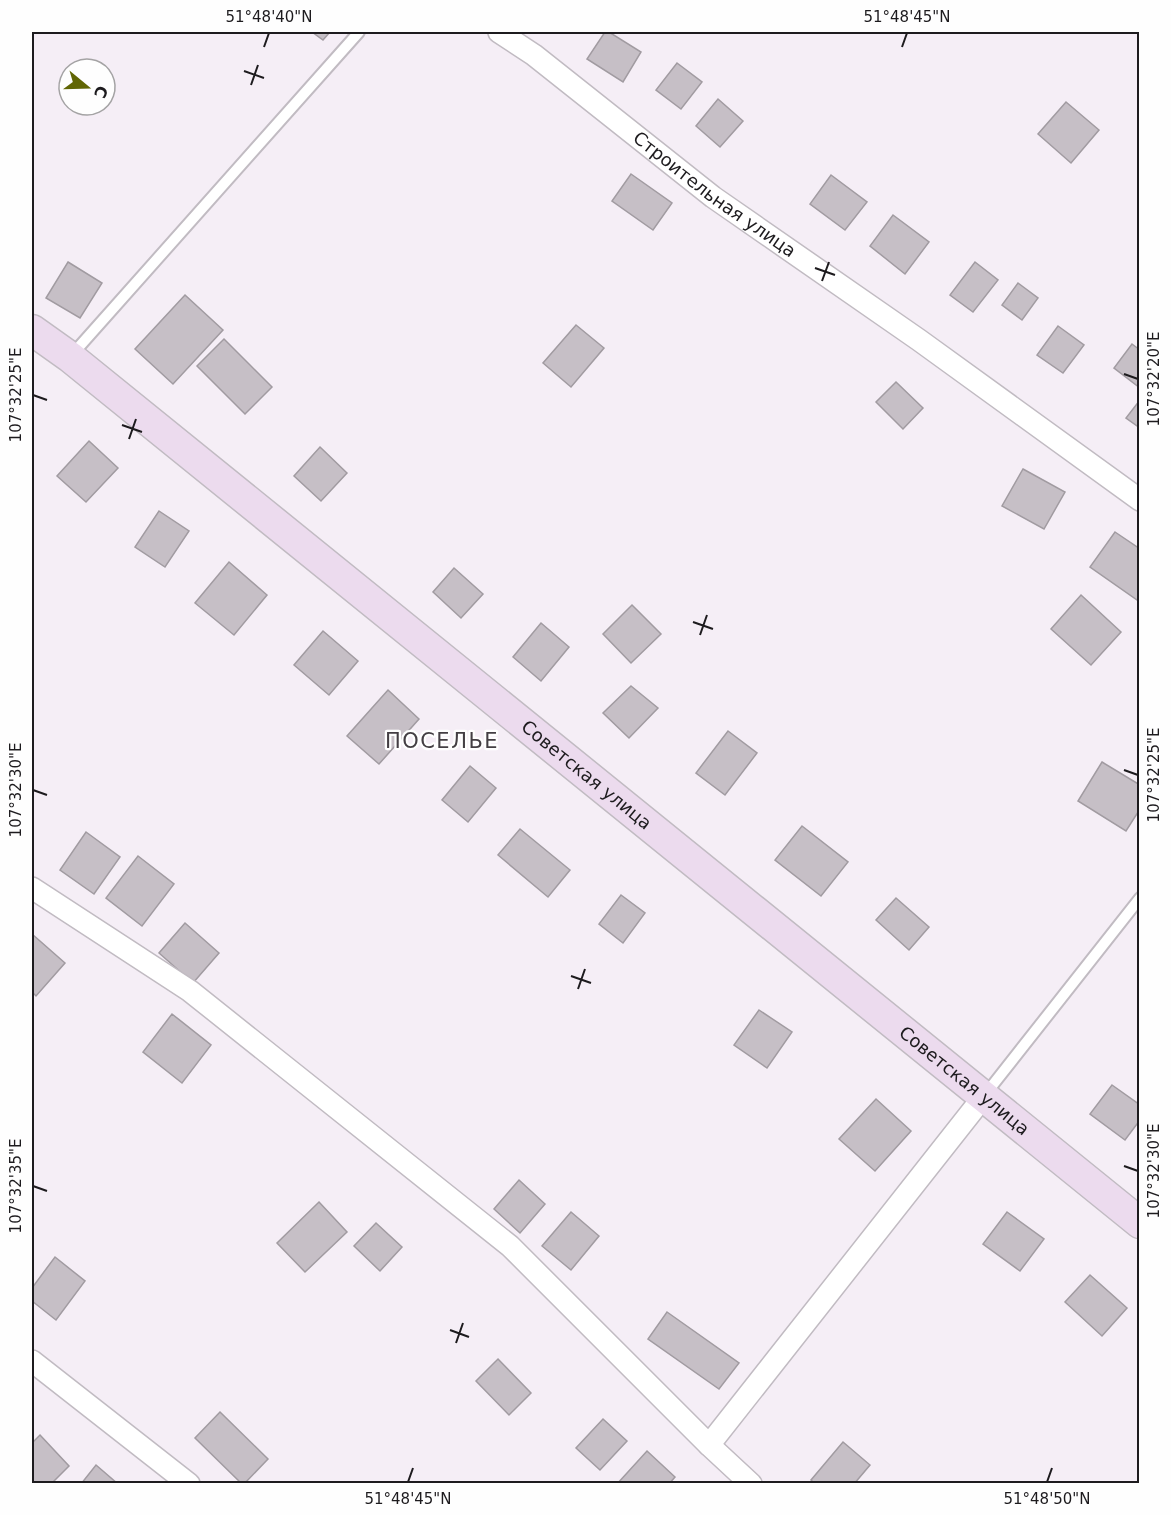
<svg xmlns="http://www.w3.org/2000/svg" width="1171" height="1515" viewBox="0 0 1171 1515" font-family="'DejaVu Sans',sans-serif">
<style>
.building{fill:#c6bfc6;stroke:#a19ba1;stroke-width:1.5}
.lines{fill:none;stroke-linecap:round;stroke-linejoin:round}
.lane-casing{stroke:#c1bbc2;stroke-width:14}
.street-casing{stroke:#c1bbc2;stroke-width:24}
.secondary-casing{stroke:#c1bbc2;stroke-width:33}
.lane{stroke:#fff;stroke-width:10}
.street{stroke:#fff;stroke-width:21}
.secondary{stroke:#ecdbee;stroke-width:30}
.ticks{fill:none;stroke:#1d1b1e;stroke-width:2}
.labels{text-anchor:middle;stroke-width:4.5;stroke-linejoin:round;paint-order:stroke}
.street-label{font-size:18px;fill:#1d1b1e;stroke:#fefefe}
.quarter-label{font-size:21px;letter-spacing:1.5px;fill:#433e43;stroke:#fefefe}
.neatline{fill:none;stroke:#1d1b1e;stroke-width:2}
.ticks-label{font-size:15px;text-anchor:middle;fill:#1d1b1e}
</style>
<rect width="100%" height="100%" fill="#f5eef6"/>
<g class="building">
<path d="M312,32h18l-7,8z"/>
<path d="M605,32h4l32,20 -18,30 -36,-23z"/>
<path d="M677,63l25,19 -21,27 -25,-19z"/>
<path d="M718,99l25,22 -23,26 -24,-21z"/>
<path d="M1066,102l33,28 -28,33 -33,-29z"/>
<path d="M631,174l41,29 -19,27 -41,-29z"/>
<path d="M831,175l36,27 -22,28 -35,-26z"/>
<path d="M893,215l36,27 -24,32 -35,-28z"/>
<path d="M68,262l34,21 -22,35 -34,-20z"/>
<path d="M975,262l23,18 -25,32 -23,-17z"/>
<path d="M1018,283l20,15 -16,22 -20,-15z"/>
<path d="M185,295l38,35 -50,54 -38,-35z"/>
<path d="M576,325l28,23 -33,39 -28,-24z"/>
<path d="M1058,326l26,19 -21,28 -26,-18z"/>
<path d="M224,339l48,48 -27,27 -48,-48z"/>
<path d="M1132,344l8,6v38l-26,-20z"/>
<path d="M896,382l27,26 -20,21 -27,-27z"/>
<path d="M1140,400v28l-14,-10z"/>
<path d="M89,441l29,27 -32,34 -29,-26z"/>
<path d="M320,447l27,26 -26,28 -27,-25z"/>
<path d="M1023,469l42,23 -21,37 -42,-23z"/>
<path d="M159,511l30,20 -24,36 -30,-20z"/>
<path d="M1115,532l25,17v53l-50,-35z"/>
<path d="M229,562l38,33 -33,40 -39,-32z"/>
<path d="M454,568l29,26 -22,24 -28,-26z"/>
<path d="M1081,595l40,37 -30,33 -40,-36z"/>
<path d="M632,605l29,29 -30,29 -28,-29z"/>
<path d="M541,623l28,24 -28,34 -28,-24z"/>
<path d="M323,631l35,30 -29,34 -35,-30z"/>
<path d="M631,686l27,22 -29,30 -26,-25z"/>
<path d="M388,690l31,29 -40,45 -32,-28z"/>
<path d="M728,731l29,22 -32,42 -29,-22z"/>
<path d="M1102,762l38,23v24l-14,22 -48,-30z"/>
<path d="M470,766l26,22 -28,34 -26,-22z"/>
<path d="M802,826l46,36 -27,34 -46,-36z"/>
<path d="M520,829l50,41 -22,27 -50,-42z"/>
<path d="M86,832l34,25 -26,37 -34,-24z"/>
<path d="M138,856l36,28 -32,42 -36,-28z"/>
<path d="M621,895l24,18 -22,30 -24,-19z"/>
<path d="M896,898l33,29 -20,23 -33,-30z"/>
<path d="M185,923l34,30 -26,30 -34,-30z"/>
<path d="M32,934l33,29 -29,33 -4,-4z"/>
<path d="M759,1010l33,22 -25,36 -33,-23z"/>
<path d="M172,1014l39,31 -29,38 -39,-31z"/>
<path d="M1112,1085l28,20v15l-15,20 -35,-26z"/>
<path d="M876,1099l35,32 -36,40 -36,-32z"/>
<path d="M519,1180l26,24 -25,29 -26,-24z"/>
<path d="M319,1202l28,30 -42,40 -28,-29z"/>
<path d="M571,1212l28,24 -28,34 -29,-24z"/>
<path d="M1007,1212l37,27 -24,32 -37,-27z"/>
<path d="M376,1223l26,24 -22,24 -26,-25z"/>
<path d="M55,1257l30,24 -29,39 -24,-19v-13z"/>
<path d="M1090,1275l37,33 -25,28 -37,-34z"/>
<path d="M667,1312l72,51 -20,26 -71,-50z"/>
<path d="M498,1359l33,34 -22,22 -33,-34z"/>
<path d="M220,1412l48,47 -24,25h-2l-47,-46z"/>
<path d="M603,1419l24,22 -27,29 -24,-22z"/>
<path d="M40,1435l29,31 -18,18h-19v-41z"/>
<path d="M843,1442l27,23 -16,19h-39l-4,-4z"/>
<path d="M647,1451l28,26 -6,7h-52z"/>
<path d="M96,1465l22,19h-37z"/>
</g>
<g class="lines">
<defs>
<g id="lane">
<path d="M70,357l289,-325"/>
<path d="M984,1096l156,-198"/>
</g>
<g id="street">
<path id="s1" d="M499,32l35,23 179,142 206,143 221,160"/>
<path d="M32,888l158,103 320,255 199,199 42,39"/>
<path d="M32,1361l157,123"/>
<path d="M709,1445l275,-349"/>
</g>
<g id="secondary">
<path id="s2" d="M32,330l38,27 1070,866"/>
</g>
</defs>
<use href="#lane" class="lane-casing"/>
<use href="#street" class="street-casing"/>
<use href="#secondary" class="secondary-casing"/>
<use href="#lane" class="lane"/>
<use href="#street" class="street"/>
<use href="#secondary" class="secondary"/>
</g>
<path class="ticks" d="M264,47l5,-14M902,47l5,-14M244,71l20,7M251,85l7,-20M815,268l20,7M822,281l7,-19M1124,374l14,5M33,395l14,5M122,425l20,7M129,439l7,-20M693,622l20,7M700,635l7,-20M1124,770l14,5M33,790l14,5M571,976l20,7M578,989l7,-20M1124,1166l14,5M33,1186l14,5M450,1330l19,7M456,1343l7,-20M408,1482l5,-14M1047,1482l5,-14"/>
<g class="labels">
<g class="street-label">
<text dy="6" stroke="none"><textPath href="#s1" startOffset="270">Строительная улица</textPath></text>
<text dy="6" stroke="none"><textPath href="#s2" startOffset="711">Советская улица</textPath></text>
<text dy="6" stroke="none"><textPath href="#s2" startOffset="1197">Советская улица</textPath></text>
</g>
<g class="quarter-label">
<text x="442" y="748">ПОСЕЛЬЕ</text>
</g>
</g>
<rect width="1171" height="1515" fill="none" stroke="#fefefe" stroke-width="66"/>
<g transform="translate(87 87) rotate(109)"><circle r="28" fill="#fefefe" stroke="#a4a3a4" stroke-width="1.5"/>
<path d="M0-4.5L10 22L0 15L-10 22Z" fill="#616604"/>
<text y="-9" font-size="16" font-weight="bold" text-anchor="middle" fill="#1d1b1e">С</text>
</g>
<rect x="33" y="33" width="1105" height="1449" class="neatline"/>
<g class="ticks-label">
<text x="269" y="22">51°48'40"N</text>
<text x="907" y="22">51°48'45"N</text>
<text transform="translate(1154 379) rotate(-90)" y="5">107°32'20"E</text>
<text transform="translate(16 395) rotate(-90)" y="5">107°32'25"E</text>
<text transform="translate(1154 775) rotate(-90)" y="5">107°32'25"E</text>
<text transform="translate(16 790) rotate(-90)" y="5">107°32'30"E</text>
<text transform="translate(1154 1171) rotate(-90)" y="5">107°32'30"E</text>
<text transform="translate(16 1186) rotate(-90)" y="5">107°32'35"E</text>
<text x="408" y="1504">51°48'45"N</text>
<text x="1047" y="1504">51°48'50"N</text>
</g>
</svg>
